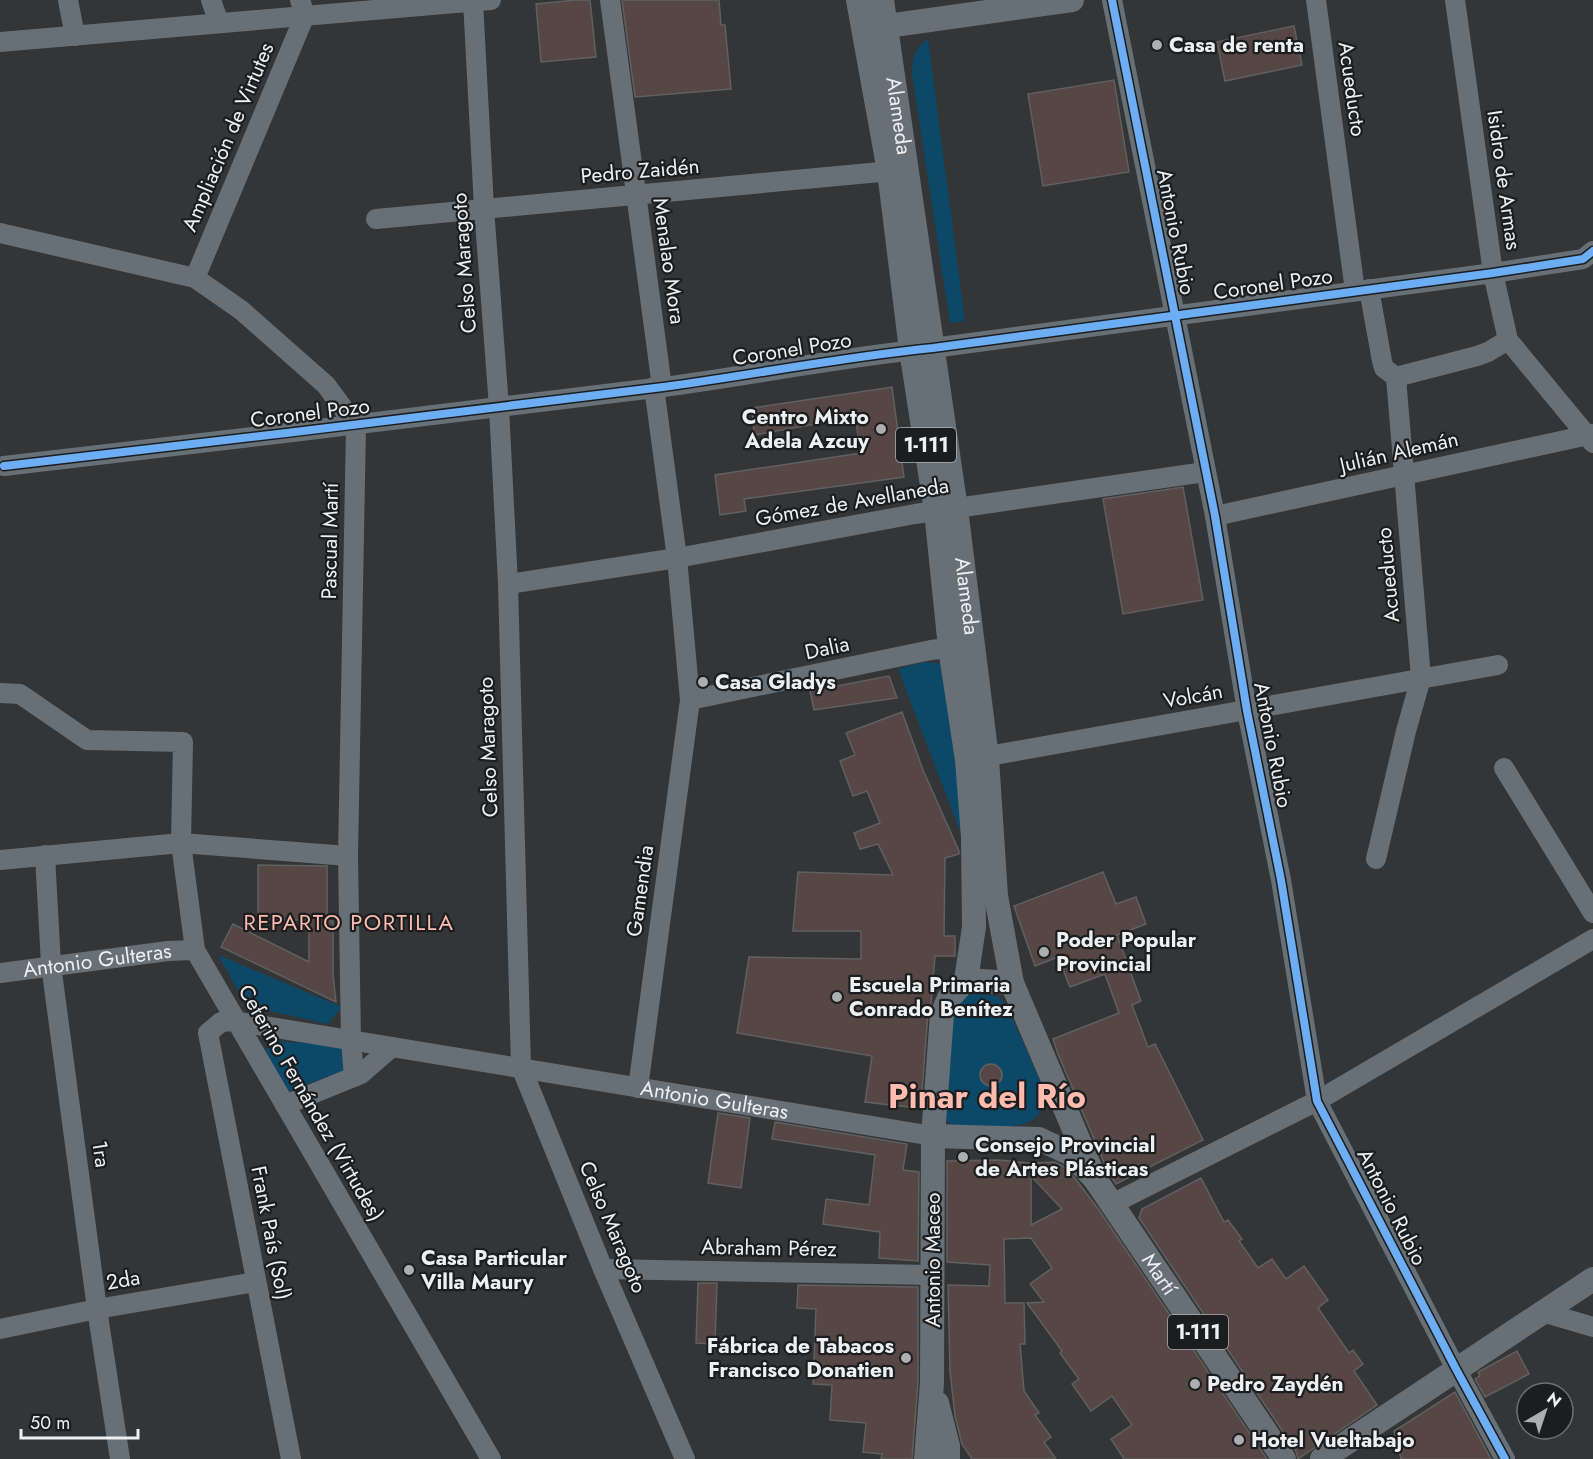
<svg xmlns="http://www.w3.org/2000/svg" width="1593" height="1459" viewBox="0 0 1593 1459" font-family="Jost,sans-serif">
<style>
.green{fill:#0c4968}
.building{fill:#564745;stroke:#606060;stroke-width:1.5;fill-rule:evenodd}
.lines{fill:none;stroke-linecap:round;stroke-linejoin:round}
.minor{stroke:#677077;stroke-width:20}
.major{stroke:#677077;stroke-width:24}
.cycleway-casing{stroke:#1c1d1e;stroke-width:11}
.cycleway{stroke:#6dadf4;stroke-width:8}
.poi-dot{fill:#acaeaf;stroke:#1c1d1e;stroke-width:2}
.labels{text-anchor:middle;stroke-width:4.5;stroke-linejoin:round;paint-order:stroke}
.shield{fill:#1c1d1e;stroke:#aeb0b1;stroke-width:1.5}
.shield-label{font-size:20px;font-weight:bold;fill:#edeff0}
.poi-label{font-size:21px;font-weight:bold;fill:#edeff0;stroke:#1c1d1e;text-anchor:start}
.street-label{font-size:21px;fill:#edeff0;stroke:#1c1d1e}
.neighbourhood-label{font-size:22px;letter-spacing:1.5px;fill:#fdbbad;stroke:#1c1d1e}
.town-label{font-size:33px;font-weight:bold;fill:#fdbbad;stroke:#1c1d1e}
</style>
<rect width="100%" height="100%" fill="#343536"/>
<g class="green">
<path d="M928,39l37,282 -15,2 -38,-249c1,-18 1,-24 16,-35z"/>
<path d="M923,662l14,1 12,7 13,145 -2,16 -62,-162z"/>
<path d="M218,955l124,52 -14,17 -81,-18z"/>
<path d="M975,994l22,2 9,8 40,90c-2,10 -4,18 -12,25 -11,9 -61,14 -75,10 -8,-2 -13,-8 -17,-15l13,-111 8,-7z"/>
<path d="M276,1041l72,5v23l-62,23 -21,-42z"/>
</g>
<g class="building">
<path d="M576,0h14l6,57 -55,5 -5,-58z"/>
<path d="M622,0h97l2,25h4l6,64 -96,8z"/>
<path d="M1294,26l8,39 -77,16 -8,-39z"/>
<path d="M1114,80l15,92 -86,14 -15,-92z"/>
<path d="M892,387l12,90 -160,22 2,12 -26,4 -5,-40 146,-22 -6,-36 -101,18 -2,-27z"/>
<path d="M1183,487l20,113 -80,14 -20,-115z"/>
<path d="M889,676l8,22 -83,12 -4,-19z"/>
<path d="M902,712l21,58 36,81v3l-14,4 -1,78h11v20h-20l-4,48 -3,9 -7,92 -3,3 -53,-6 7,-46 -135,-23 12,-76 112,2v-28h-68l5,-59 95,3 -15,-31 -18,5 -6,-16 26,-10 -13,-32 -14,5 -13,-35 15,-6 -9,-22z"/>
<path d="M258,865l69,1v55h6v53l3,28 -115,-55 12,-23 76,38v-42h-51z"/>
<path d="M1103,872l13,32 20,-7 10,27 -29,11 24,66 -9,4 16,42 7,-3 48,96 -87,44 -8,-12 -50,-118 -5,-15 66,-26 -14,-39 -35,13 -12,-30 -23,9 -21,-60z"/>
<circle cx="991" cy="1075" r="11"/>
<path d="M718,1113l32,5 -9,70 -33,-5z"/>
<path d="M775,1122l132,22 -4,26 16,2 -1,89 -39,-3 1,-26 -57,-8 3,-25 43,6 6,-50 -103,-16z"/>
<path d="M998,1160l32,3 25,-1 8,4 11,11 25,33 168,249h-143l-13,-20 21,-14 -20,-29 -21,15 -19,-27 7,-5 -19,-26 2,-2 -35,-48 17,-1 -14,-18 22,-16 -21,-30 -27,1 1,64h19l1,41h-5l4,47 15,22 -4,2 16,22 -7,5 12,17h-84l-10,-15 -7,-28 -5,-45 -2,-86 41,1 1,-21 -43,-3v-101zM1031,1176l31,33 -31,16z"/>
<path d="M1201,1178l23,44 4,-2 14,19 -3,2 19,27 14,-9 14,20 18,-13 24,34 -10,8 31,45 4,-3 10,14 -9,7 23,34 -79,54 -2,-8 -157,-233 3,-9z"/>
<path d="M698,1283h19l-2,61 -19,-1z"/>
<path d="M798,1285l120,2v95l-6,77h-31l1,-5 -19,-2 3,-29 -36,-3 2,-35 -19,-1 3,-75 -19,-1z"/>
<path d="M1517,1351l12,23 -44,23 -10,-18 5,-3 -2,-4z"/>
<path d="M1455,1392l36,67h-90l-7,-28z"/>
</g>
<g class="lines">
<g class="minor">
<path d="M68,0l7,36"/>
<path d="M211,0l8,23"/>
<path d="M610,0l52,387"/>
<path d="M1112,0l103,516 32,195 34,169 36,221 139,268 49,90"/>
<path d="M1316,0l39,291"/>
<path d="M1455,0l38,273 15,67 85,103"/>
<path d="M473,1l11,207 15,199 9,177 13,483 82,202 82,190"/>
<path d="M0,42l491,-42"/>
<path d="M376,219l526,-49"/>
<path d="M0,233l195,45 46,32 85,75 30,41 -8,430 3,184 3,37"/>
<path d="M195,278l110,-263 -5,-15"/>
<path d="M1369,289l13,72 2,7 12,9 25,301 -15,53 -30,128"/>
<path d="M1396,377l81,-21 11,-4 20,-12"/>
<path d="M4,466c220,-25 439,-52 659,-79 90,-12 179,-30 270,-39l560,-75 90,-14 10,-8"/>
<path d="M1215,516l378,-82"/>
<path d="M508,584l169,-26 238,-44 290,-42"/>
<path d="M0,693l20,1 67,46 96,2 -2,101 14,107 296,509"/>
<path d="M690,700l241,-50 33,-4"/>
<path d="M972,759l526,-94"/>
<path d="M1504,768l89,145"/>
<path d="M45,855l6,110 46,344 23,150"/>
<path d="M0,860l181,-17 167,13"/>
<path id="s1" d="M0,973l168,-22 27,-1"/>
<path d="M638,1088l52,-388 -13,-142 -23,-171"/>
<path d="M285,1105l76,-31 31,-27"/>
<path d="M1112,1204l205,-103 276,-162"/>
<path d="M603,1269l330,6"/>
<path d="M1542,1312l51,15"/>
<path d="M0,1329l97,-20 158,-27"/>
<path id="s2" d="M291,1459l-83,-426 13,-11 13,-1 699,115"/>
</g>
<g class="major">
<path d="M858,0l31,171 22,179 25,161 14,137 17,112 6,77 1,90 -8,53 -17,18 -7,16 -9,122 -1,247 -6,76"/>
<path id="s3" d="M882,0l74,509 31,249 9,138 16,87 83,196"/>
<path d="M887,26l185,-26"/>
<path d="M966,980l46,3"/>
<path id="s4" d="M933,1136l106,3 32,15 24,25 189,280"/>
<path d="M937,1403l11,43v13"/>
<path d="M1322,1459l271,-180"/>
</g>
<defs>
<g id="cycleway">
<path d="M1112,0l103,516 32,195 34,169 36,221 139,268 49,90"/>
<path d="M4,466c220,-25 439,-52 659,-79 90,-12 179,-30 270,-39l560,-75 90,-14 10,-8"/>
</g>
</defs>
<use href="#cycleway" class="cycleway-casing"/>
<use href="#cycleway" class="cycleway"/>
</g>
<g class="poi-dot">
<circle cx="1157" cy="45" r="6"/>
<circle cx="881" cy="429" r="6"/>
<circle cx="703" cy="682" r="6"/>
<circle cx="1044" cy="952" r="6"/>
<circle cx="837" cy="997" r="6"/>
<circle cx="963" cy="1157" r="6"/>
<circle cx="409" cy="1270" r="6"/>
<circle cx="906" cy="1358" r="6"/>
<circle cx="1195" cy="1384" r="6"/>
<circle cx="1239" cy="1440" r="6"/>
</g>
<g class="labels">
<g class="shield">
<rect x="896" y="428" width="60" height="34" rx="4.5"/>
<rect x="1168" y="1315" width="60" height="34" rx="4.5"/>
</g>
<g class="shield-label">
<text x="926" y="452">1-111</text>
<text x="1198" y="1339">1-111</text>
</g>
<g class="poi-label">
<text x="1169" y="52">Casa de renta</text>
<text x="869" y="424" text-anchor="end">Centro Mixto<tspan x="869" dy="24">Adela Azcuy</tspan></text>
<text x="715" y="689">Casa Gladys</text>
<text x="1056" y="947">Poder Popular<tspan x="1056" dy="24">Provincial</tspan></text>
<text x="849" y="992">Escuela Primaria<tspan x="849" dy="24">Conrado Benítez</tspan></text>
<text x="975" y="1152">Consejo Provincial<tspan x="975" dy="24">de Artes Plásticas</tspan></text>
<text x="421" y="1265">Casa Particular<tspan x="421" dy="24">Villa Maury</tspan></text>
<text x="894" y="1353" text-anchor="end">Fábrica de Tabacos<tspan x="894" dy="24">Francisco Donatien</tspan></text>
<text x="1207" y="1391">Pedro Zaydén</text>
<text x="1251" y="1447">Hotel Vueltabajo</text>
</g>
<g class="street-label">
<text transform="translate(1352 89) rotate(82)" y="7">Acueducto</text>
<text dy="7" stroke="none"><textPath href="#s3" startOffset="117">Alameda</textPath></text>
<text transform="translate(228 137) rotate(-67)" y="7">Ampliación de Virtutes</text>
<text transform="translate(640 171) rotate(-5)" y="7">Pedro Zaidén</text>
<text transform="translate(1504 180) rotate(82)" y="7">Isidro de Armas</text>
<text transform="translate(1176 232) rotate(79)" y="7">Antonio Rubio</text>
<text transform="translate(669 261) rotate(82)" y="7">Menalao Mora</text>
<text transform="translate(464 263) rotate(-94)" y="7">Celso Maragoto</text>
<text transform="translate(1273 284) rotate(-8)" y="7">Coronel Pozo</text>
<text transform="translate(792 349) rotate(-9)" y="7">Coronel Pozo</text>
<text transform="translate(310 413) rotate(-7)" y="7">Coronel Pozo</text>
<text transform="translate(1399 452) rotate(-13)" y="7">Julián Alemán</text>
<text transform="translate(852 502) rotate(-10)" y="7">Gómez de Avellaneda</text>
<text transform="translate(330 541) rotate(-89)" y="7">Pascual Martí</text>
<text transform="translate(1388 575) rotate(-95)" y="7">Acueducto</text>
<text dy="7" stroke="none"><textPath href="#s3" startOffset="602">Alameda</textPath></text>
<text transform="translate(827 648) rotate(-12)" y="7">Dalia</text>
<text transform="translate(1193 696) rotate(-10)" y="7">Volcán</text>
<text transform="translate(1273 745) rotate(79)" y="7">Antonio Rubio</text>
<text transform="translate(488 747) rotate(-92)" y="7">Celso Maragoto</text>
<text transform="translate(640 891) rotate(-82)" y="7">Gamendia</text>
<text dy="7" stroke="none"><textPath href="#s1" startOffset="98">Antonio Gulteras</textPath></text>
<text dy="7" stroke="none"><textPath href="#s2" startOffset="951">Antonio Gulteras</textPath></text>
<text transform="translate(311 1103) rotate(60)" y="7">Ceferino Fernández (Virtudes)</text>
<text transform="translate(101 1154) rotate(82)" y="7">1ra</text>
<text transform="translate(1392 1207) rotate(63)" y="7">Antonio Rubio</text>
<text transform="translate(613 1227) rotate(67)" y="7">Celso Maragoto</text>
<text transform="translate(271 1233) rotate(79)" y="7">Frank País (Sol)</text>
<text transform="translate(769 1248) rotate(1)" y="7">Abraham Pérez</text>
<text transform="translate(933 1260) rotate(-90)" y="7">Antonio Maceo</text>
<text dy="7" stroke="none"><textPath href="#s4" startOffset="291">Martí</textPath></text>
<text transform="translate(123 1280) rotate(-10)" y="7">2da</text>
</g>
<g class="neighbourhood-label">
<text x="349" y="930">REPARTO PORTILLA</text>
</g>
<g class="town-label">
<text x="987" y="1108">Pinar del Río</text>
</g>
</g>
<g transform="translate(1545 1411) rotate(39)"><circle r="28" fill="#1c1d1e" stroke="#707172" stroke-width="1.5"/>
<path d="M0-4.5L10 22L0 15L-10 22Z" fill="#acaeaf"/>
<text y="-9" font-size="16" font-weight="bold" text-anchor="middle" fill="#edeff0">N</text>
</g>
<path d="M21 1429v9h117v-9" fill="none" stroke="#edeff0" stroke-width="3"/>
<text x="30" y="1429" font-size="18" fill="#edeff0" stroke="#1c1d1e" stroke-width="4.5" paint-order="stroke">50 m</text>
</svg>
